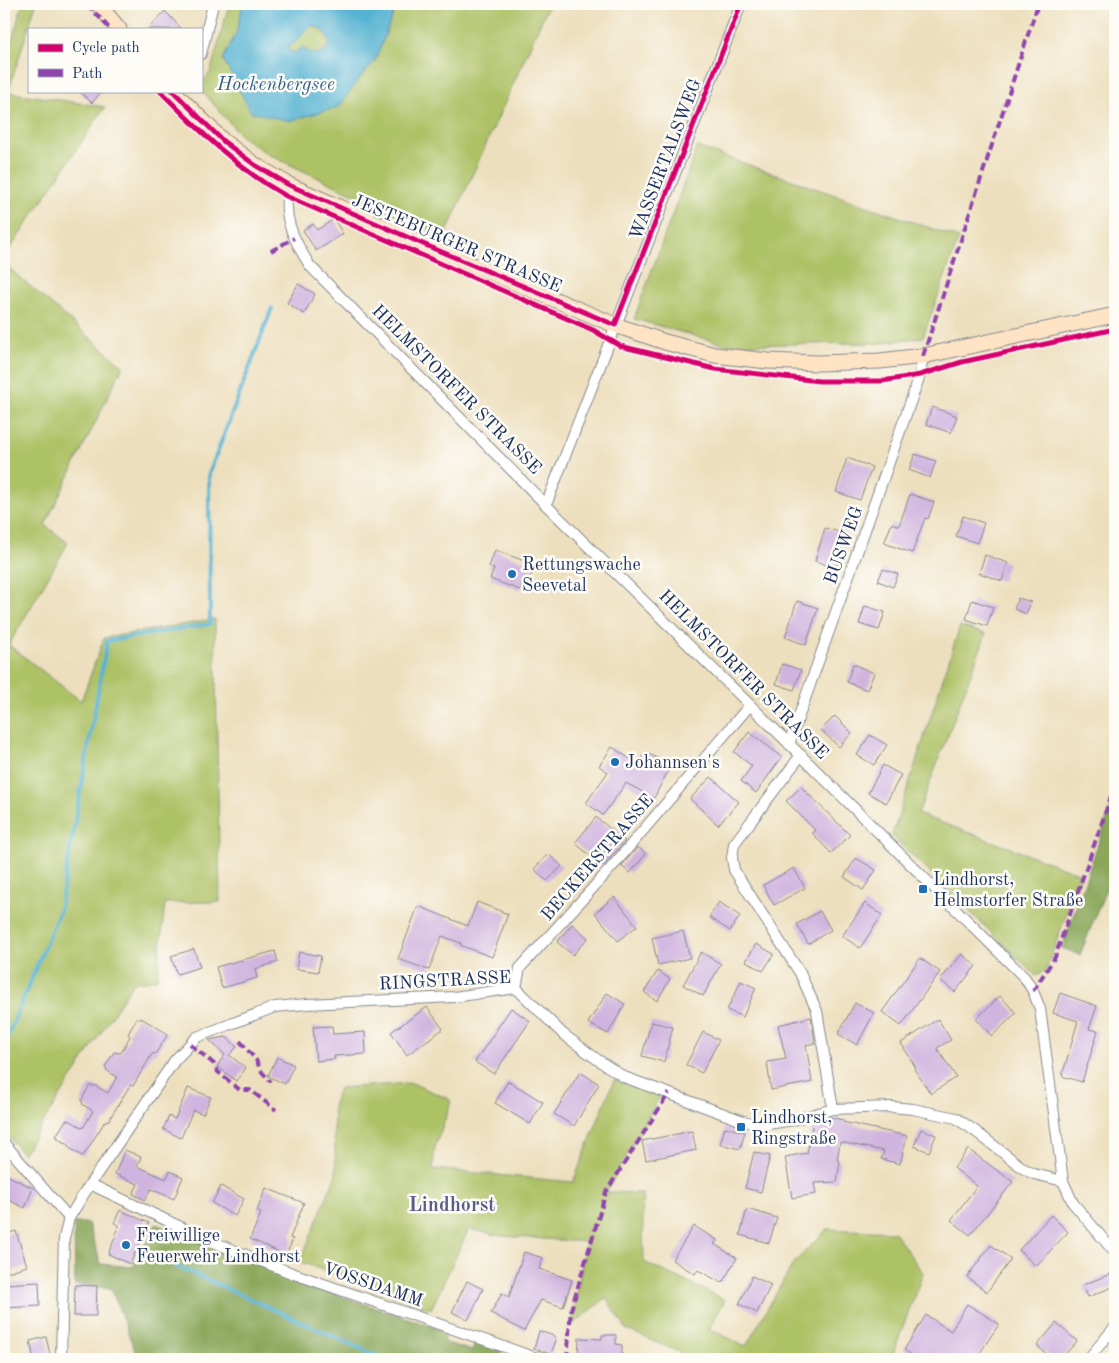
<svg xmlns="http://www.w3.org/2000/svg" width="1119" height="1363" viewBox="0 0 1119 1363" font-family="'Old Standard TT',serif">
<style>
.green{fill:#adc165;stroke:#647862}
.forest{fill:#8aa75a;stroke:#526b5c}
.water{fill:#54b2d2;stroke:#387098;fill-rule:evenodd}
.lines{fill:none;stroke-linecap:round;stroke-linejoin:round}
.stream{stroke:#54b2d2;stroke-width:4}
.building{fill:#d0b4df}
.street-casing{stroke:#84878e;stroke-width:12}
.secondary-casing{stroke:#84878e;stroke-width:17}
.street{stroke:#fff;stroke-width:10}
.secondary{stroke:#fee4c5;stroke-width:15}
.quiet{stroke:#8e44ad;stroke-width:4;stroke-dasharray:8 4;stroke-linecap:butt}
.cycleway-casing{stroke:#fdfcf7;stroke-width:8}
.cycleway{stroke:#d6006c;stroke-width:5}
.poi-dot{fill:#1f6fb2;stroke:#fdfcf7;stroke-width:2}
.labels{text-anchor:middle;stroke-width:5;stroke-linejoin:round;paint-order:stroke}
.street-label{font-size:18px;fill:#1b2f5e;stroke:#fdfcf7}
.poi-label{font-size:18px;fill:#1b2f5e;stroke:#fdfcf7;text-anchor:start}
.water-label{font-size:19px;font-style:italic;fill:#2f5d87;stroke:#fdfcf7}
.quarter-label{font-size:20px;font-weight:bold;fill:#5a5e8b;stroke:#fdfcf7}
</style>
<rect width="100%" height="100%" fill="#fdfcf7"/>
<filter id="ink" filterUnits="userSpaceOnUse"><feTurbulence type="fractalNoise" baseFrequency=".02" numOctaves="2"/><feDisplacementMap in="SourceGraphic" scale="10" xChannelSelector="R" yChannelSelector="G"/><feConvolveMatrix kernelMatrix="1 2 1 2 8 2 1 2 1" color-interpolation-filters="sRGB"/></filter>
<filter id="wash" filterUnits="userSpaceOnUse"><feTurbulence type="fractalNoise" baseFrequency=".0096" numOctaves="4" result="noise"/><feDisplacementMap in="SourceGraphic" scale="20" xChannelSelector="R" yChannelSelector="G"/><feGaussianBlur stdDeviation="1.12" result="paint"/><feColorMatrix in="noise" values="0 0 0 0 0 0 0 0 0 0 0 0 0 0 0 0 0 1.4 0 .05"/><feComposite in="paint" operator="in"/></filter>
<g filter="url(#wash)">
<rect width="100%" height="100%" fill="#eddfbd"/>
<g class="green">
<path d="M22,4h14l-28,88 97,15 -101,151v-186z"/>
<path d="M229,4h14l-7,30 -13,25 28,53 107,-32 17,-19 22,-57h152l-104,232 -174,-80 -29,-19 -41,-47v-6l9,-11z"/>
<path d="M313,25l12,6 5,12 -5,9 -8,3 -28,-3 -1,-6c13,-5 12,-15 25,-21z"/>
<path d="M697,147l262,91 -36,99 -42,6 -154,2 -93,-26z"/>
<path d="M4,264l119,102 -78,159 23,18 -59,102 72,56 23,-63 111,-19 5,283 -55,1 -8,76 -24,4 -110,171 -19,-22z"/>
<path d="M960,626l26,8 -68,180 163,60 -35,96 -10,6 -144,-140z"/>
<path d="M614,1080l46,16 -54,96 36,1 2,69 81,38 -16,29 37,17 47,-82 34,-35 67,3 29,41 -32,86h-199l1,-1 -66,-28 -21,-32 -35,28 15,-84 -85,-6 -32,-7 -38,80 -131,-47 36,-88 -3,-67 6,-19 73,-5 37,16 2,4 -16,44 -2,22 140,13z"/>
</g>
<g class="forest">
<path d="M1115,795v72l-35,88 -18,-7z"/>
<path d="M74,1223h14l13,41 32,3 23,-43 170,67 120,40 -2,11 28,9 4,-9 26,8 -3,9h-361l-27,-71 -36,-3z"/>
</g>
<path class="water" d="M243,4h154l-22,57 -17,19 -19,27 -50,14 -38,-9 -28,-53 13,-25zM313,25l12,7 5,11 -5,9c-10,4 -14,2 -22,-5l-7,5h-7l-1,-6c13,-4 13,-15 25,-21z"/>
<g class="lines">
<g class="stream">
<path d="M4,1045l55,-133 48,-271 103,-17 -1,-150 63,-166"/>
<path d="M4,1119l4,3"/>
<path d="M152,1255l232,104"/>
</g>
</g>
<g id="blocks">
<g class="building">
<path d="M165,11l17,18h-34z"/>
<path d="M79,91h23l-10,12z"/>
<path d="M334,219l9,15 -27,17 -13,-21 10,-6 4,6z"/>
<path d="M298,284l17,10 -11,20 -17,-11z"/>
<path d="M932,407l25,9 -6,17 -25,-9z"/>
<path d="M915,454l21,7 -6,17 -21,-8z"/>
<path d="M847,458l25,9 -12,33 -24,-8z"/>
<path d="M910,494l24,8 -6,17 -3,-1 -13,35 -28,-10 8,-20 7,3z"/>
<path d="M963,516l21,7 -7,20 -21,-7z"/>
<path d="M825,528l21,6 -10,34 -21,-7z"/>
<path d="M495,550l40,15 -6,17 -6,-2 -3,10 -30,-11 4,-10 -5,-2z"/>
<path d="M985,555l23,8 -6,18 -23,-8z"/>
<path d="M883,569l15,5 -5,13 -15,-6z"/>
<path d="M1018,598l13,4 -5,12 -12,-5z"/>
<path d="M972,600l21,7 -6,19 -21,-7z"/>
<path d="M797,601l21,7 -12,37 -21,-8z"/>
<path d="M865,606l20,6 -6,18 -20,-6z"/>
<path d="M782,664l19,6 -7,20 -18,-6z"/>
<path d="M853,664l21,9 -7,17 -20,-8z"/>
<path d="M835,716l17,17 -13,14 -18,-17z"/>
<path d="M749,732l33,25 -26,36 -15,-12 11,-15 -18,-14z"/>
<path d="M870,735l17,10 -13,20 -17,-10z"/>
<path d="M612,747l26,17 7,-12 26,13 -17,33 -28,-15 -23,32 -17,-12 22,-31 -9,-6z"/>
<path d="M883,765l18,10 -15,28 -18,-10z"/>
<path d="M711,777l28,25 -21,23 -28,-26z"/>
<path d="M801,787l49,48 -19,18 -19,-20 3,-3 -29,-29z"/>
<path d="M596,817l29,24 -22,25 -28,-23z"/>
<path d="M638,847l8,7 -16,19 -9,-7z"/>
<path d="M548,854l14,12 -15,15 -13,-12z"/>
<path d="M856,858l20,12 -13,20 -19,-13z"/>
<path d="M794,868l11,20 -31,17 -11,-20z"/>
<path d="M614,897l23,29 -19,15 -23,-28z"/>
<path d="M477,902l31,12 -16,43 -32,-12 1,-2 -19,-7 -13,34 -31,-11 20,-53 50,20z"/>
<path d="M719,902l21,14 -10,15 -21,-14z"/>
<path d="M865,903l17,12 -22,33 -18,-12z"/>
<path d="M820,911l11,19 -23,14 -11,-20z"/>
<path d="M572,924l16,14 -15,17 -16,-13z"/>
<path d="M683,931l7,27 -32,7 -6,-27z"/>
<path d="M756,944l18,10 -11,17 -17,-10z"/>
<path d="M194,949l6,18 -23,7 -6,-18z"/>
<path d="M275,951l3,11 -23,7 2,9 -35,10 -6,-21z"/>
<path d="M299,952l22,4 -3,16 -22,-3z"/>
<path d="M701,952l20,12 -18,32 -20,-11z"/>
<path d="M962,954l14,12 -21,26 -15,-12z"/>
<path d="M920,958l20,14 -39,54 -19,-14z"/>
<path d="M658,971l12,8 -13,22 -13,-9z"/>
<path d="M741,981l15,7 -13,29 -16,-7z"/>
<path d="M607,993l18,11 -17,30 -20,-11z"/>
<path d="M1060,993l37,13 -8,23 9,2 -16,51 -20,-6 16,-55 -25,-8z"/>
<path d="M1000,996l16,17 -24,23 -16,-17z"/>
<path d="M855,1003l19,10 -17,32 -19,-11z"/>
<path d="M427,1007l16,22 -36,26 -16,-23z"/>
<path d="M511,1008l19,13 -36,53 -19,-12z"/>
<path d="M811,1017l4,26 -9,2 6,37 -41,8 -4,-28 19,-3 -8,-34z"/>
<path d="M137,1018l3,2 1,-2 27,16 -12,19 -4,1 -19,32 -2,-1 -2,2 -20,33 -4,1 -21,34 -2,1 -14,-9 1,-2 -11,-6v-2l-2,-1 10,-16 2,1 1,-1 14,8 10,-17 -11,-7 1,-2 -2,-1 9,-16 3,2 1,-2 14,8 9,-16 -11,-7 1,-1 -2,-2 9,-15 7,1 9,-17 -2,-2z"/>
<path d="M938,1019l13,21 -14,8 19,29 -25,17 -17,-25 2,-1 -15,-25z"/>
<path d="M651,1022l22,5 -9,35 -22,-6z"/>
<path d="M332,1026l1,8 32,-2 1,22 -32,2 1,3 -19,2 -3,-34z"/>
<path d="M703,1032l16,8 -17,33 -16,-8z"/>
<path d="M226,1037l11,10 -8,8 17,13 -10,13 -19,-15 8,-11 -16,-15z"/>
<path d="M277,1057l17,8 -9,19 -17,-8z"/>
<path d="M580,1072l19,12 -25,42 -20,-12z"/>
<path d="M508,1081l35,21 -13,22 -35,-21z"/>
<path d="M188,1088l23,9 -8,17 -10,-4 -12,28 -18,-9 6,-13 6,3z"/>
<path d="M829,1117l14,3v2l64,14 -7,28 -19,-5 3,-8 -44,-9 -3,18 3,1 -3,21 -23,1 2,11 -24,4 -7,-41 22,-4 6,-31z"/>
<path d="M725,1127l20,5 -5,17 -20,-5z"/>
<path d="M921,1129l15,6 -7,17 -15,-6z"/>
<path d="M692,1131l4,19 -50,10 -4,-19z"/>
<path d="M968,1149l45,33 -43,53 -19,-15 26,-34 -23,-18z"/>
<path d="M125,1150l16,7 -4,9 29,13 4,-8 13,6 -9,22 -23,-10 -6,11 -12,-6 5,-10 -23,-10z"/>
<path d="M754,1152l16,4 -9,36 -16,-4z"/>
<path d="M4,1174l29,14 -8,20 -21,-10z"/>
<path d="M221,1186l23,13 -9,17 -23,-13z"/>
<path d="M266,1188l38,15 -14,35 3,1 -7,16 -36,-16 11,-26 -4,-2z"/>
<path d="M747,1209l30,9 -8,25 -29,-8z"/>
<path d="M120,1210l29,13 -19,41 -22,-10 8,-19 -1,-1 4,-9 -5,-2z"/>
<path d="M1051,1215l17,17 -32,34 -17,-16z"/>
<path d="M694,1226l23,14 -3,4 23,14 -15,25 -24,-13 -3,4 -23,-14z"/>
<path d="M16,1231l11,35 -23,7v-38z"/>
<path d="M991,1245l20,14 -24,33 -20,-15z"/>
<path d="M524,1252l19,6 -4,11 33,11 -9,27 -22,-7 -17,31 -33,-18 11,-20 7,4z"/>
<path d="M1115,1272v14l-27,11 -5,-12z"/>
<path d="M752,1276l19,9 -14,28 -18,-9z"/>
<path d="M467,1281l16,8 -15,31 -16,-8z"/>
<path d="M39,1282l1,24 -36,2v-24z"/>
<path d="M75,1285l22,1 -1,30h-22z"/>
<path d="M967,1304l32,20 -23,35h-58l-14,-9 22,-35 25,16z"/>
<path d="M1056,1323l21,18 -16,18h-8l-16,-13z"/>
<path d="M539,1331l15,5 2,4 -5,14 -17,-5z"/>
<path d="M602,1335h14v9l6,1v14h-44l1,-21 23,1z"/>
<path d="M46,1337l5,22h-17l-4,-18z"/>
</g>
</g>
</g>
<g filter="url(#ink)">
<use href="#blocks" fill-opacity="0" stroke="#84878e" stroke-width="1"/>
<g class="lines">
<defs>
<g id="street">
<path d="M201,54l12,-50"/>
<path d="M289,185c-8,32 5,55 21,81l236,239 204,200 275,273 8,13 7,18 23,172 10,22 42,50"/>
<path d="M546,505l195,-501"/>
<path d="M789,744l131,-369 3,-19"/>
<path d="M801,755l-67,89 -2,14 2,12 66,103 17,38 16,98"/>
<path d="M516,988l47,46 35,26 26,17 119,44 19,4 31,-5 40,-11 58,-2 22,2 43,9 19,13 49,38 10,5 29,7"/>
<path d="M516,988l4,-20 91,-100 139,-163"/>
<path d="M4,1143l65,75"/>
<path d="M90,1184l118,56 81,32 250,87"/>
<path d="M61,1359l3,-121 5,-20 21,-34 85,-124 22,-23 78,-30 32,-3 147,-7 62,-9"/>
<path d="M1088,1359l27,-32"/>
</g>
<g id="secondary">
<path d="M98,4l21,25"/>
<path d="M173,91l50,50 32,24 34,20 134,59 192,81 50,17 50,13 53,6 49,2 63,-2 43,-5 192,-41"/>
</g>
</defs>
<use href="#street" class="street-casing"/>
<use href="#secondary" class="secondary-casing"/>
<use href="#street" class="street"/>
<use href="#secondary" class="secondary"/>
<g class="quiet">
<path d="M87,4l23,25"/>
<path d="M271,251l23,-13"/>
<path d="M923,356l115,-352"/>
<path d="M1033,991l22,-34 60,-172"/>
<path d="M240,1041l16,19 6,12 9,10"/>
<path d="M190,1044l24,20 4,8 22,18h10l26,20"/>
<path d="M567,1359l4,-49 35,-118 63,-99"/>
</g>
<defs>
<g id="cycleway">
<path d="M160,91c40,40 76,77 126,105l307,134 27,16 95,23 104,12h63l38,-6 42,-13 153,-33"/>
<path d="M173,91l50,50 32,24 34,20 134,59 192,81 126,-321"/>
</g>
</defs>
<use href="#cycleway" class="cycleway-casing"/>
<use href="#cycleway" class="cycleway"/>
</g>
</g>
<g class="poi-dot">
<circle cx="512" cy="574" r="5"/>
<circle cx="615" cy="762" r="5"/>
<rect x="918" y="884" width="10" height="10" rx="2.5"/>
<rect x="736" y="1122" width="10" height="10" rx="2.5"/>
<circle cx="126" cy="1245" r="5"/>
</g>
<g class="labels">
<g class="street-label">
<text transform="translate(665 159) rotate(-69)" y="6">WASSERTALSWEG</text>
<text transform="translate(457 243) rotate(23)" y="6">JESTEBURGER STRASSE</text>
<text transform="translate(457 389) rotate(45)" y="6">HELMSTORFER STRASSE</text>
<text transform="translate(843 545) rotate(-70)" y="6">BUSWEG</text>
<text transform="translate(744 674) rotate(45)" y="6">HELMSTORFER STRASSE</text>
<text transform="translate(597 857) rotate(-49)" y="6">BECKERSTRASSE</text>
<text transform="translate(445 980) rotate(-3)" y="6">RINGSTRASSE</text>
<text transform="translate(373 1284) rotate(19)" y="6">VOSSDAMM</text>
</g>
<g class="poi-label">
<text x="522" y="570">Rettungswache<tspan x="522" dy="21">Seevetal</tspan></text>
<text x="625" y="768">Johannsen's</text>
<text x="933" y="885">Lindhorst,<tspan x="933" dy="21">Helmstorfer Straße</tspan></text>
<text x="751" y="1123">Lindhorst,<tspan x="751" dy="21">Ringstraße</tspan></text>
<text x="136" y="1241">Freiwillige<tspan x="136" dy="21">Feuerwehr Lindhorst</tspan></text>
</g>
<g class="water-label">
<text x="276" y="90">Hockenbergsee</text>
</g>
<g class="quarter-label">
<text x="452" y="1211">Lindhorst</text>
</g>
</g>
<rect width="1119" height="1363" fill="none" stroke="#fdfcf7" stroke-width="20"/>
<rect x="28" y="28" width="175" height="65" fill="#fdfcf7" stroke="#a3aaba"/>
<rect x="38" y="44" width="25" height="8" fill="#d6006c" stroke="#a3aaba"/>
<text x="72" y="52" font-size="15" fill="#1b2f5e">Cycle path</text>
<rect x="38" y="69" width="25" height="8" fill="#8e44ad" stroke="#a3aaba"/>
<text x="72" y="78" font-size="15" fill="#1b2f5e">Path</text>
</svg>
